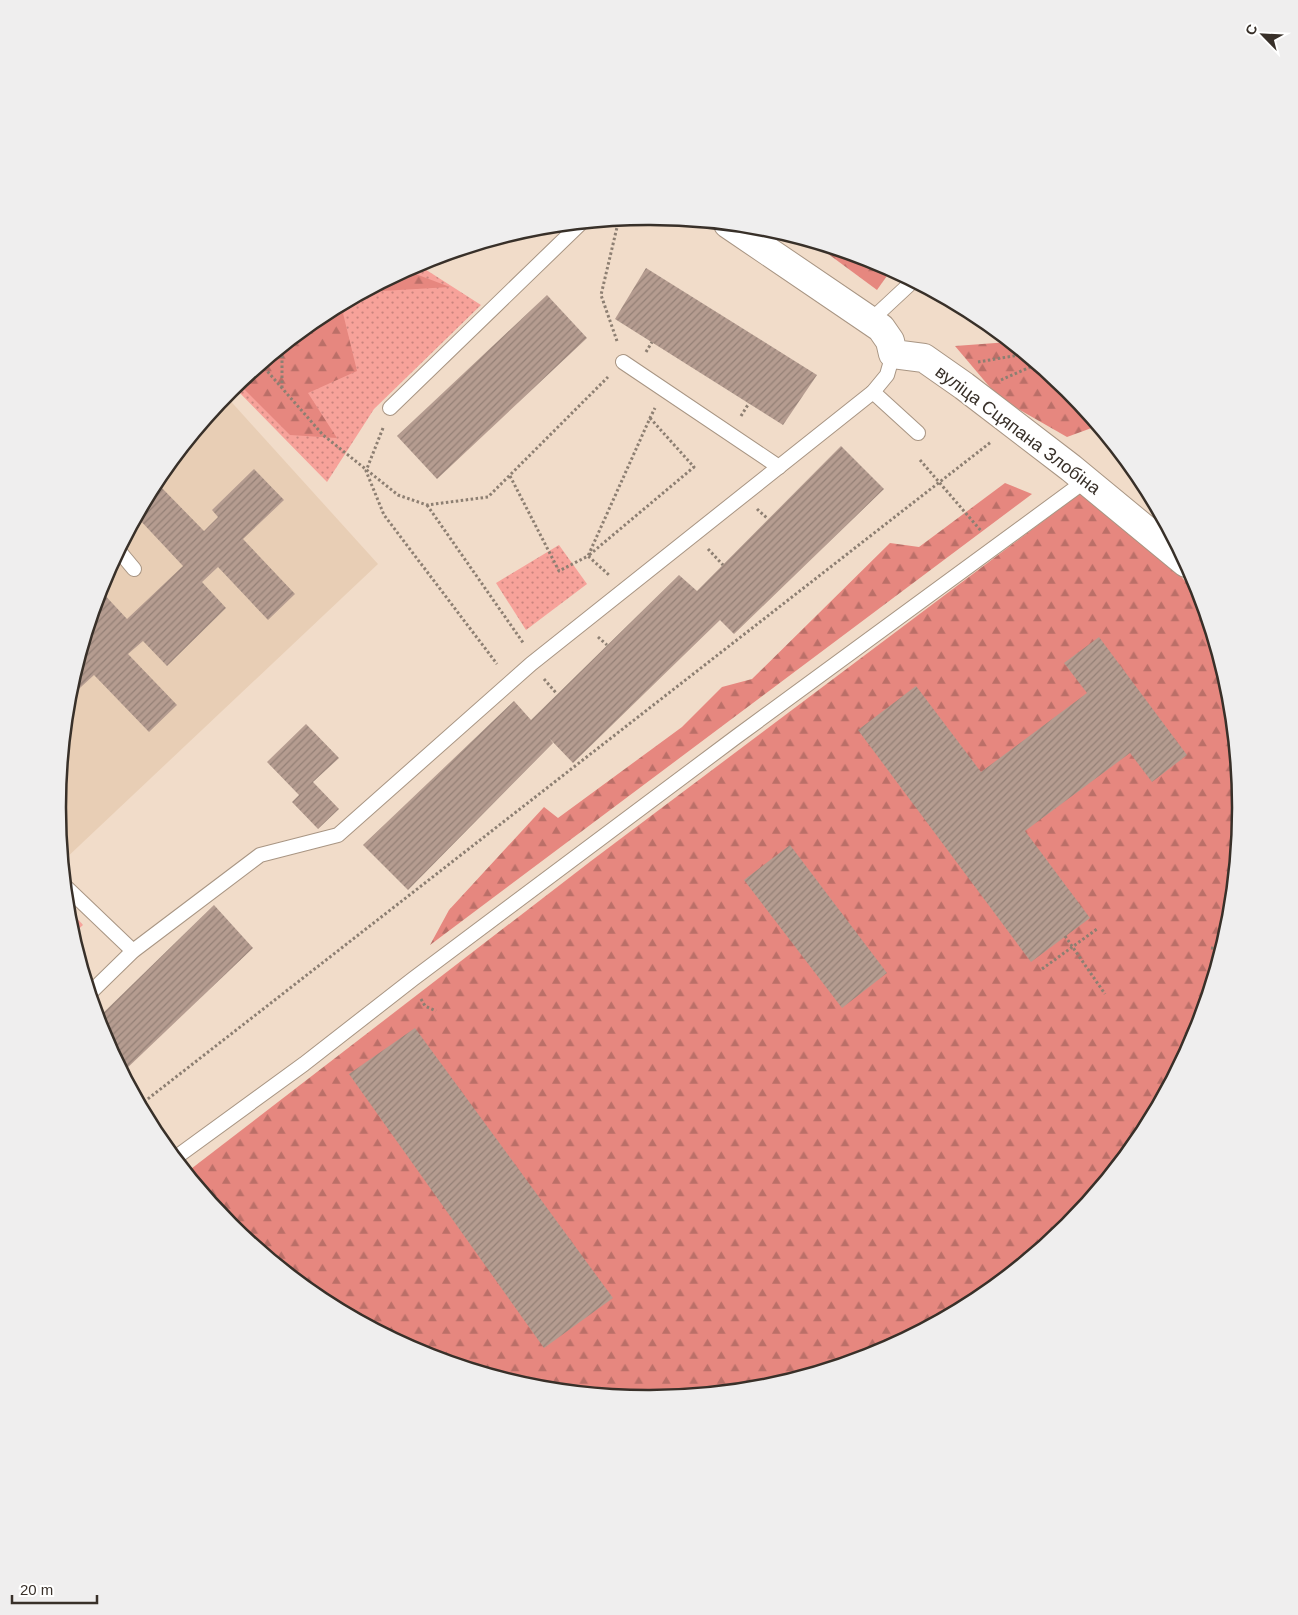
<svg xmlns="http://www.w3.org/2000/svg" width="1298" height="1615" viewBox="0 0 1298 1615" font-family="Arial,sans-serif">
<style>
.built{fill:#e8ceb5}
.green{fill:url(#green-dots)}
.forest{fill:url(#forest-firs)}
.building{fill:url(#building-hatch)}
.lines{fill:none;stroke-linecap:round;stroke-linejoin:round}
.service-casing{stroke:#a89583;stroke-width:16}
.minor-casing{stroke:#a89583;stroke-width:30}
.path{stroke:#8d7f72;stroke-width:3;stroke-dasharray:2.5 2.5;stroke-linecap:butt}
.service{stroke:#fff;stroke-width:14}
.minor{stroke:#fff;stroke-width:28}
.labels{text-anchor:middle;stroke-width:4;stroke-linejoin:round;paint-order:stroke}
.street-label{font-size:18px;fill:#383029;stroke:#fff}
.rim{fill:none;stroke:#383029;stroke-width:2.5}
</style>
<defs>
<pattern id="green-dots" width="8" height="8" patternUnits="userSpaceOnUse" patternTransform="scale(1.25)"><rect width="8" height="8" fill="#f7a29a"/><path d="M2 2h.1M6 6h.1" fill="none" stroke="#c9847e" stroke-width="1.8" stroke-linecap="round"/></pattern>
<pattern id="forest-firs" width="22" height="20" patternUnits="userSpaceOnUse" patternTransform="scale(1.25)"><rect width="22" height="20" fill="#e6877f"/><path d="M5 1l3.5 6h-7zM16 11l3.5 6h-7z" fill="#bb6f68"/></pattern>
<pattern id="building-hatch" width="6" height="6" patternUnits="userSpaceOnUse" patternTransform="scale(1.25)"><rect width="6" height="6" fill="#b59c90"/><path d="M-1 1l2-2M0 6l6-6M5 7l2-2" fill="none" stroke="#948076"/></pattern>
</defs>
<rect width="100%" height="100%" fill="#f1dcc9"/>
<path class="built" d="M226,396l152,168 -315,297 -5,-54 11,-115 34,-111 54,-102z"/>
<g class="green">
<path d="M417,264l64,41 -107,104 -47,73 -93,-95 87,-71z"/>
<path d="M559,545l28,39 -61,46 -30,-47z"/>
<path d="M67,907l16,18 -11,10 -3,-12z"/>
</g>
<g class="forest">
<path d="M812,242l64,19 15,9 -14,20z"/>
<path d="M405,270l45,17 -85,5z"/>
<path d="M341,305l16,66 -49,22 29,45 -47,-3 -52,-52 83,-67z"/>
<path d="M1009,342l58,47 30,37 -30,11 -68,-39 -44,-52z"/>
<path d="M1005,483l27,11 -602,451 19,-35 95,-103 14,11 124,-91 40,-40 30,-8 138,-136 29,4z"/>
<path d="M1086,489l65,54 50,56 28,93 11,116 -11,115 -34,111 -54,102 -74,90 -90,73 -102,55 -111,34 -115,11 -116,-11 -111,-34 -102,-55 -89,-73 -44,-54 404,-311z"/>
</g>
<g class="building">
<path d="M646,268l171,107 -34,50 -168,-106z"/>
<path d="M547,295l40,43 -150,141 -40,-43z"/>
<path d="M841,446l43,43 -150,145 -14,-14 -147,143 -24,-25 4,5 -145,147 -45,-45 151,-144 17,19 148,-145 18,16z"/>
<path d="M254,469l30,31 -41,39 52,55 -27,26 -50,-53 -16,15 24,26 -59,58 -24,-25 -15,13 49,51 -28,27 -55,-57 -26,24 1,-7 15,-51 5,-5 -2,-2 13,-44 27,29 56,-53 -46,-49 12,-23 10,-9 45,46 14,-14 -6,-7z"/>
<path d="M1099,637l88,118 -35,27 -22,-29 -105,78 65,87 -59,44 -173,-232 58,-44 65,86 106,-79 -23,-30z"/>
<path d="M306,724l33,34 -26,24 26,27 -21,20 -26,-27 7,-7 -32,-33z"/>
<path d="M790,845l97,128 -45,35 -98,-128z"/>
<path d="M214,905l39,43 -130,124 -21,-38 -4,-16z"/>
<path d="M415,1028l198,270 -69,50 -195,-274z"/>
</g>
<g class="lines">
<defs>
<g id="service">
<path d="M870,321l43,-40"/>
<path d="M623,362l156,105"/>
<path d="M873,392l45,41"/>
<path d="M390,408l191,-185"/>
<path d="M119,551l15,18"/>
<path d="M65,886l68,65"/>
<path d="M90,993l43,-42 127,-96 78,-20 193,-171 342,-272 14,-17 6,-21"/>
<path d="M175,1158l129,-94 109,-85 323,-242 349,-256"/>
</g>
<path id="minor" d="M728,224l153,104 9,13 3,13 31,4 40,28 107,82 115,95"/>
</defs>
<use href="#service" class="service-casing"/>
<use href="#minor" class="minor-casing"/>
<g class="path">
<path d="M617,341l-16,-46 17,-72 -1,-4"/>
<path d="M646,352l6,-10"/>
<path d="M978,362l47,-8"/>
<path d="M261,364l62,71 75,60 29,10 61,-8 120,-120"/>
<path d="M1001,380l36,-16"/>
<path d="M282,388v-41"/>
<path d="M741,416l8,-13"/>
<path d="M650,418l44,49 -106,89 62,-138 5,-10"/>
<path d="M383,428l-17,43 18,44 113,149"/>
<path d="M920,460l62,72"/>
<path d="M510,476l49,95 29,-15 21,19"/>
<path d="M427,505l97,139"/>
<path d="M757,509l11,10"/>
<path d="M708,549l15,16"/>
<path d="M598,637l9,8"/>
<path d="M544,679l13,15"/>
<path d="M1065,936l40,58"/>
<path d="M1211,948l10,1"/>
<path d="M1042,969l55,-40"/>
<path d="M421,999l4,7 11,5"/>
<path d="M140,1105l851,-663"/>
</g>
<use href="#service" class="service"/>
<use href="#minor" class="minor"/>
</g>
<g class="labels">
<g class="street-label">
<text transform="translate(1018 430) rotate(37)" y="6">вуліца Сцяпана Злобіна</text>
</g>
</g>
<path d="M0 0H1298V1615H0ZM648 225H650A582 582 0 0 1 1232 807V808A582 582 0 0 1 650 1390H648A582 582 0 0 1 66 808V807A582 582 0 0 1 648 225Z" fill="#efeeee" fill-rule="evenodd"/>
<path class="rim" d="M648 225H650A582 582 0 0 1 1232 807V808A582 582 0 0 1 650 1390H648A582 582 0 0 1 66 808V807A582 582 0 0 1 648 225Z"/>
<g transform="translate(1263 35) rotate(294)" stroke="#ffffff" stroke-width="4" paint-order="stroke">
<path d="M0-4L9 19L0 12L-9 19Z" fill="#383029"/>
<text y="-8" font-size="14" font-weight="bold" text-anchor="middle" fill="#383029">С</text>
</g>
<path d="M12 1595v8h85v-8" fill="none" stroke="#383029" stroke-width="2.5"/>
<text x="20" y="1595" font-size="15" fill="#383029" stroke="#ffffff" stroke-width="4" paint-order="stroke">20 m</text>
</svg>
